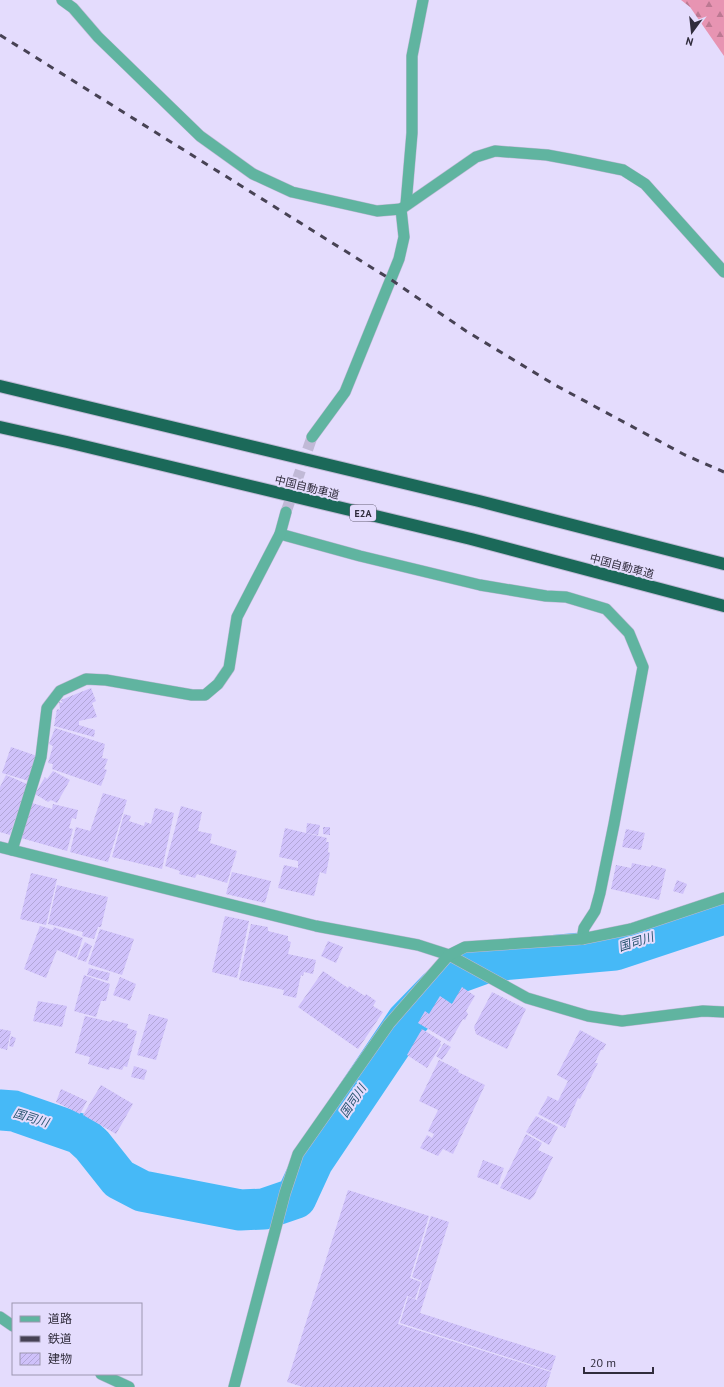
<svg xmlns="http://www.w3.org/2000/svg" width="724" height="1387" viewBox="0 0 724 1387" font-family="'PT Sans','Noto Sans JP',sans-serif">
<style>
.forest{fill:url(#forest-firs)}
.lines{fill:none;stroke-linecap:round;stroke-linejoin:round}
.river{stroke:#46b9f7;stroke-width:41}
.building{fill:url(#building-hatch)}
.minor-tunnel{stroke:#c0b9d6;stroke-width:11;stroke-dasharray:11 5.5;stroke-linecap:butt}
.minor-casing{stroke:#c0b9d6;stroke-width:12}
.motorway-casing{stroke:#c0b9d6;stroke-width:14}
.minor{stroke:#60b4a0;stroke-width:11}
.motorway{stroke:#1b6959;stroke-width:12}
.rail{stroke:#474254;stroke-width:3;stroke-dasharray:7 7;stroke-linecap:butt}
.labels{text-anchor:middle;stroke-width:4;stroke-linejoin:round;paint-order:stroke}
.shield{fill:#e4dcfd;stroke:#666176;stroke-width:1}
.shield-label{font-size:10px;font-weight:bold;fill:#302c3c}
.street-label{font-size:11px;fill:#302c3c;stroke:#e4dcfd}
.water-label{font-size:12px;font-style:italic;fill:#28556f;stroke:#e4dcfd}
</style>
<defs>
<pattern id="forest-firs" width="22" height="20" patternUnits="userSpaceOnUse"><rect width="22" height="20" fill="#e794b2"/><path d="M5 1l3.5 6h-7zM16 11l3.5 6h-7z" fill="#bc7992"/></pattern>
<pattern id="building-hatch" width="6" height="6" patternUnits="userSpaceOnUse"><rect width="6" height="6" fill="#cfc1fa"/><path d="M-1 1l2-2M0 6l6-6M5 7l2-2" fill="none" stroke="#b2a6d7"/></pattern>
</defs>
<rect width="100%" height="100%" fill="#e4dcfd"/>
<path class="forest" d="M681,0h43v56l-34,-49z"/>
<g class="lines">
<path class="river" d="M0,1110l14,1 66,23 12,11 27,34 23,12 98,19 24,-1 32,-11 17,-37 94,-140 31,-32 17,-15 36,-13 124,-11 109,-36"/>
</g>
<g class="building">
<path d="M91,688l5,13 -4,2 5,14 -18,4v4l16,5 -1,7 -40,-11 3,-17 3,1 -1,-8 4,1 -2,-3z"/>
<path d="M55,728l50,16 -3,14 6,1 -4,10 3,1 -6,16 -49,-17 1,-5 -5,-1 5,-17 -4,-2z"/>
<path d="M11,747l26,9 -8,25 -27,-8z"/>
<path d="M53,771l17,9 -13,23 -6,-3 -3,2 -13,-8 10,-17 2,2z"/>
<path d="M6,775l21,9 -17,51 -10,-3v-45z"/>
<path d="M103,793l24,7 -19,62 -38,-10 6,-25 14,4z"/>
<path d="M32,803l20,6 1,-5 25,6 -2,9 -4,-1 -3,10 4,1 -6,22 -46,-13z"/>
<path d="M181,806l21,6 -4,19 14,3 -2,9 27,8 -10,32 -30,-9 -2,4 -16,-4 1,-3 -15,-5z"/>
<path d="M155,808l19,5 -12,56 -50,-12 12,-43 7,2 -2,5 15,5 1,-4 6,2z"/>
<path d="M307,823l13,2 -2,10 -12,-2z"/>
<path d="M323,827h7v8l-7,-1z"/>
<path d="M285,828l42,10 -1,4h3l-1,10 2,1 -4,21 -6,-2 -6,24 -36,-8 6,-23 14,3v-7l-19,-4z"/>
<path d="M626,829l19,4 -4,17 -19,-3z"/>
<path d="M632,863l19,4v-2l15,4 -7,31 -48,-11 5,-24 15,3z"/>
<path d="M232,872l39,9 -6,22 -39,-9z"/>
<path d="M31,873l26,6 -11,46 -26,-6z"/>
<path d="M677,880l10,4 -4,10 -10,-3z"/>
<path d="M57,885l51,12 -7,30h-3l-4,12 -12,-3 1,-4 -35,-8z"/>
<path d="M225,916l24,5 -12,57 -25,-6z"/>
<path d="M251,924l17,3v4l20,5v5l3,1 -3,12 28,6 -3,14 -9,-2 -1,4 -2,-1 -5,23 -13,-3 1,-5 -45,-10z"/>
<path d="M40,926l13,4 1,-3 29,11 -7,20 -19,-8 -11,28 -22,-9z"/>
<path d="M100,929l34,10 -12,36 -34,-11z"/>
<path d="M328,941l15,6 -7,16 -15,-7z"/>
<path d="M85,942l7,4 -6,16 -9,-3z"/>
<path d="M89,968l21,5 -2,8 -21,-6z"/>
<path d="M323,971l25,17 1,-2 16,10 1,-2 10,7 -3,5 10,6 -25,37 -60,-42z"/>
<path d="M84,975l26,9 -4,17h-5l-5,16 -22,-6z"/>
<path d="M120,977l16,7 -6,17 -17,-6z"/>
<path d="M462,987l13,9 -9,15 2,3 -3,6 -2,-1 -13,23 -32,-19 7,-12 4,3 11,-18 12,8z"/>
<path d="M492,992l34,17 -19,40 -31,-15 -2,-7z"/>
<path d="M38,1001l29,5 -5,21 -29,-6z"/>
<path d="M149,1014l19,5 -12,41 -19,-5z"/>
<path d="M85,1016l26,6 1,-2 16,4 -1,4 10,3 -10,36 -3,-1 -2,4 -12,-3 -1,3 -21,-6 2,-7 -15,-4z"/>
<path d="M0,1029l11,2 -4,19 -7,-2z"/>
<path d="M422,1029l19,12 -1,2 1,2 -14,23 -20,-13z"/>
<path d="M580,1030l26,14 -3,6h-2l-6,13h3l-18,36 -2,-1 -13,30 -27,-14 10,-18 10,5 10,-20 -11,-6z"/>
<path d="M11,1036l5,2 -3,9 -4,-1z"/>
<path d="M444,1043l7,4 -9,13 -6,-4z"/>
<path d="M439,1060l20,10 -1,2 27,13 -32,69 -10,-5 -5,7 -18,-8 7,-13 5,3 2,-4 -6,-3 10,-21 -19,-9z"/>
<path d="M134,1066l13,4 -3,10 -13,-3z"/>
<path d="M101,1085l32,19 -17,30 -33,-19z"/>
<path d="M61,1089l26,12 -7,13 -24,-12z"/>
<path d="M536,1116l22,11 -9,18 -23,-13z"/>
<path d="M526,1134l16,9 -4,7 15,7 -19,39 -4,4 -30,-12z"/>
<path d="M483,1160l21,8 -6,17 -21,-8z"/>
<path d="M348,1190l81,26 -19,62 11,4 -6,17 -8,-3 -9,28 153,48 -5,15h-243l-16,-5z"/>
<path d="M431,1216l18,6 -29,91 136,43 -5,15 -151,-48 8,-26 9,3 5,-19 -10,-4z"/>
</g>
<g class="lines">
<path class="minor-tunnel" d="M286,512l26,-75"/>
<defs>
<g id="minor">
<path d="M62,0l11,8 25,29 102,99 53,38 39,18 85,19 24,-2"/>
<path d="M406,204l6,-71v-77l11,-56"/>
<path d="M312,437l33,-45 54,-133 5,-22 -3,-28 75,-52 19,-6 52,4 27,5 49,10 22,14 79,88"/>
<path d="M280,534l80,22 120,29 66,11 20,1 40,12 23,24 14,34 -29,157 -14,69 -5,18 -11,17 -2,11"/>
<path d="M0,847l316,79 102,19 31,10 78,43 61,18 34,5 81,-10 21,1"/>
<path d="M12,850l29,-93 6,-49 13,-17 26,-12 20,1 86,15h13l13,-11 11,-16 8,-51 43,-83 6,-22"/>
<path d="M0,1317l13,9"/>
<path d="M101,1374l28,13"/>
<path d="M234,1387l51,-194 13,-39 91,-130 60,-69 16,-8 117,-8 49,-10 93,-31"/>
</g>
<g id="motorway">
<path d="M0,386l479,115 245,63"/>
<path d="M0,427l67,15 404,97 253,67"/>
</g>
</defs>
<use href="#minor" class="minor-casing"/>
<use href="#motorway" class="motorway-casing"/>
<use href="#minor" class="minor"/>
<use href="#motorway" class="motorway"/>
<path class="rail" d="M0,35l390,244 76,52 89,54 130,70 39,17"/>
</g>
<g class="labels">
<rect class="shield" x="350" y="505" width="26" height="16" rx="3"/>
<g class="shield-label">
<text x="363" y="517">E2A</text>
</g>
<g class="street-label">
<text transform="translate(307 487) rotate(14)" y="4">中国自動車道</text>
<text transform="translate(622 566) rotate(15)" y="4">中国自動車道</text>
</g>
<g class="water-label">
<text transform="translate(636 942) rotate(-18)" y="4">国司川</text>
<text transform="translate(353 1101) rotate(-56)" y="4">国司川</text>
<text transform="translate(31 1118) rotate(17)" y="4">国司川</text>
</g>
</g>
<rect x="12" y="1303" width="130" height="72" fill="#e4dcfd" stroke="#9c96b0"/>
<rect x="20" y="1316" width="20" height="6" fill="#60b4a0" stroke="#9c96b0"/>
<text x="48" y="1323" font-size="12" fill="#302c3c">道路</text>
<rect x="20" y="1336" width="20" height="6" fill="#474254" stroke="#9c96b0"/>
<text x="48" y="1343" font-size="12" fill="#302c3c">鉄道</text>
<rect x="20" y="1353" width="20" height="12" fill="url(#building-hatch)" stroke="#9c96b0"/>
<text x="48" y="1363" font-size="12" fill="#302c3c">建物</text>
<g transform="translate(692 32) rotate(195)" stroke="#e4dcfd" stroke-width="3" paint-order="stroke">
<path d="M0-3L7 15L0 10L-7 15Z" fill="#302c3c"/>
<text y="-6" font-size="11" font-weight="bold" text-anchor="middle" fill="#302c3c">N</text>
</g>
<path d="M584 1367v6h69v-6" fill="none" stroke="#302c3c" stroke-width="2"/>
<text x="590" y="1367" font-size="12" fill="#302c3c" stroke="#e4dcfd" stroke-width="3" paint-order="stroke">20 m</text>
</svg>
